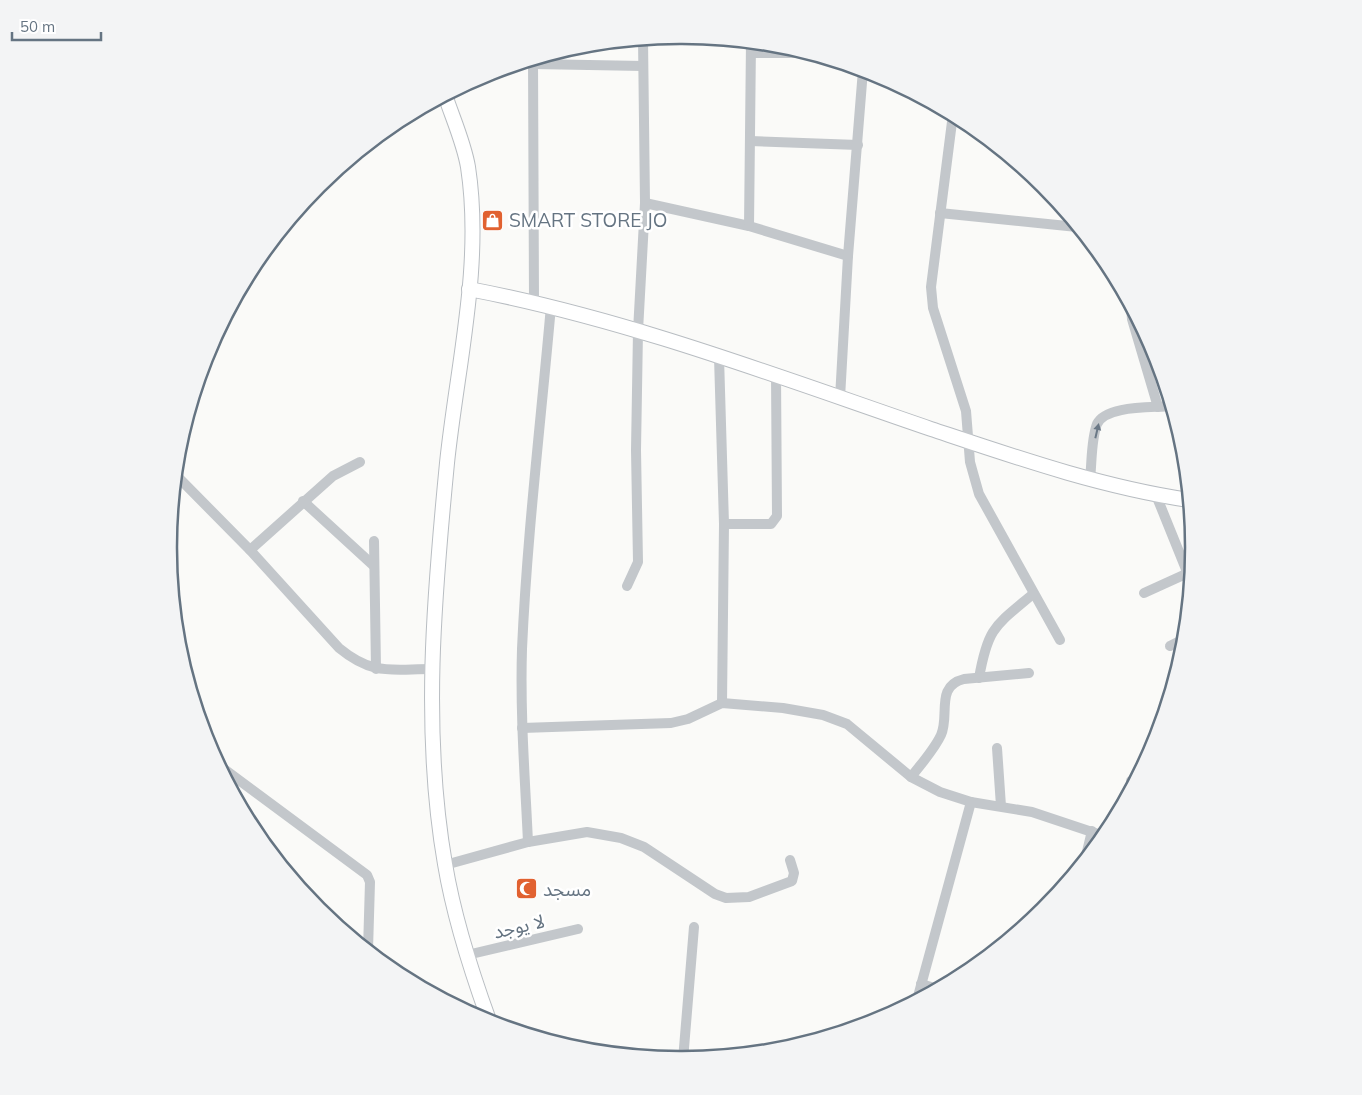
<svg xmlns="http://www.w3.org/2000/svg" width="1362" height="1095" viewBox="0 0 1362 1095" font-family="Mulish,'Noto Sans Arabic',sans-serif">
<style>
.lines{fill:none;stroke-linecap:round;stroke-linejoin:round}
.secondary-casing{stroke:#b8bdc2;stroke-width:16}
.street{stroke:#c3c7cb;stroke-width:10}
.secondary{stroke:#fff;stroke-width:14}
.oneway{fill:#6a7886}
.labels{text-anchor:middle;stroke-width:5;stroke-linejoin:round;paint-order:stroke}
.poi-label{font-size:19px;fill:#657482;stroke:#fff;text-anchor:start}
.street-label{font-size:19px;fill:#657482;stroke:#fff}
.rim{fill:none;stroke:#657482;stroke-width:2.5}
</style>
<rect width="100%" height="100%" fill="#fafaf8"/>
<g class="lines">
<defs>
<g id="secondary">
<path d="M445,95c8,24 19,48 23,72 15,98 -11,199 -21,296 -13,133 -25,269 -2,401 9,54 26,107 45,159"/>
<path d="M469,289c158,30 310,88 462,140 84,28 170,58 258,71"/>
</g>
</defs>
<use href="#secondary" class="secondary-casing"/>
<g class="street">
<path d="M751,53h58"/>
<path d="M533,59l1,242"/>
<path d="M534,64l109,2"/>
<path d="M953,114l-22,173 2,21 33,103 4,51 9,32 81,146"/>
<path d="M750,141l108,4"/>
<path d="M645,203l104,23 99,30"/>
<path d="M940,213l137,14"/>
<path d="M749,226l2,-184"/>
<path d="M1131,307l1,12 26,88"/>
<path d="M719,357l5,167 -2,179"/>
<path d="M840,398l8,-142 15,-186"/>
<path d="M176,475l74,75 89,98c34,28 52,21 93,21"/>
<path d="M1090,479c2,-17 1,-39 7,-55 9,-19 55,-16 74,-18"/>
<path d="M1156,495l34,84"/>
<path d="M303,501l71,65"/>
<path d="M724,524h47l6,-8 -1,-142"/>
<path d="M374,541l2,128"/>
<path d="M250,550l83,-74 27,-14"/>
<path d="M627,586l11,-24 -2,-112 2,-119 7,-128 -2,-164"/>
<path d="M1144,593l44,-20"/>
<path d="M1170,646l14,-7"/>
<path d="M979,678c9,-51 16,-52 54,-84"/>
<path d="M522,728l149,-5 17,-4 34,-16 61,5 40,7 24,9 64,53 29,15 31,10 61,10 72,24"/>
<path d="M997,748l4,58"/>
<path d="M220,766l147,109 3,7 -2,68"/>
<path d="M911,777c10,-13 23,-27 30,-42 9,-20 -6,-49 23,-56l65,-6"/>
<path d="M1131,781l2,3"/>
<path d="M528,842c-3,-64 -8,-128 -6,-193 5,-114 19,-229 29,-343"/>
<path d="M1085,860l7,-29"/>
<path d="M445,865l83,-23 59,-10 34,6 23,9 71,47 11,4 23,-1 43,-16 2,-8 -4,-13"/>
<path d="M467,955l111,-26"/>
<path d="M921,984l17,5"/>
<path d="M917,1000l54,-198"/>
<path d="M683,1060l11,-133"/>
</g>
<use href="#secondary" class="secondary"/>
</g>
<defs><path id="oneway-solid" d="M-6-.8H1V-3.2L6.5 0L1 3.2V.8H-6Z" transform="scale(1.25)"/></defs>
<use class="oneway" href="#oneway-solid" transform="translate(1097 431) rotate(-77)"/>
<defs>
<symbol id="shop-square" viewBox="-11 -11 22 22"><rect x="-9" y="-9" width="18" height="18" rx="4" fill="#e16130" stroke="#fff"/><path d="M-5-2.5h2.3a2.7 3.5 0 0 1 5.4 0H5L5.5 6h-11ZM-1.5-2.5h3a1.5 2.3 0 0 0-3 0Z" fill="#fff"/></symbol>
<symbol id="mosque-square" viewBox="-11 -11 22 22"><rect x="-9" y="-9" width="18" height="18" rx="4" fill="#e16130" stroke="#fff"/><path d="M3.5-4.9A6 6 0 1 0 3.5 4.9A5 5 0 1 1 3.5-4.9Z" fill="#fff"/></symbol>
</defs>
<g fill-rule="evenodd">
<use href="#shop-square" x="480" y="208" width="25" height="25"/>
<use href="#mosque-square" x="514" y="876" width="25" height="25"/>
</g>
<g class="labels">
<g class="poi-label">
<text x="509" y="227">SMART STORE JO</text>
<text x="543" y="896">مسجد</text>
</g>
<g class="street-label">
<text transform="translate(519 926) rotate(-13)" y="7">لا يوجد</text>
</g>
</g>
<path d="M0 0H1362V1095H0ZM680 44H682A503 503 0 0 1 1185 547V548A503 503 0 0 1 682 1051H680A503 503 0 0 1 177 548V547A503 503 0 0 1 680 44Z" fill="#f3f4f5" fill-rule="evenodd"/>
<path class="rim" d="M680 44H682A503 503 0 0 1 1185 547V548A503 503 0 0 1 682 1051H680A503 503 0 0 1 177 548V547A503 503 0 0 1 680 44Z"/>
<path d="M12 32v8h89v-8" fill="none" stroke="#657482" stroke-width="2.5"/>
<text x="20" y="32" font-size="15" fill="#657482" stroke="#ffffff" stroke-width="4" paint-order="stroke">50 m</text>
</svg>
